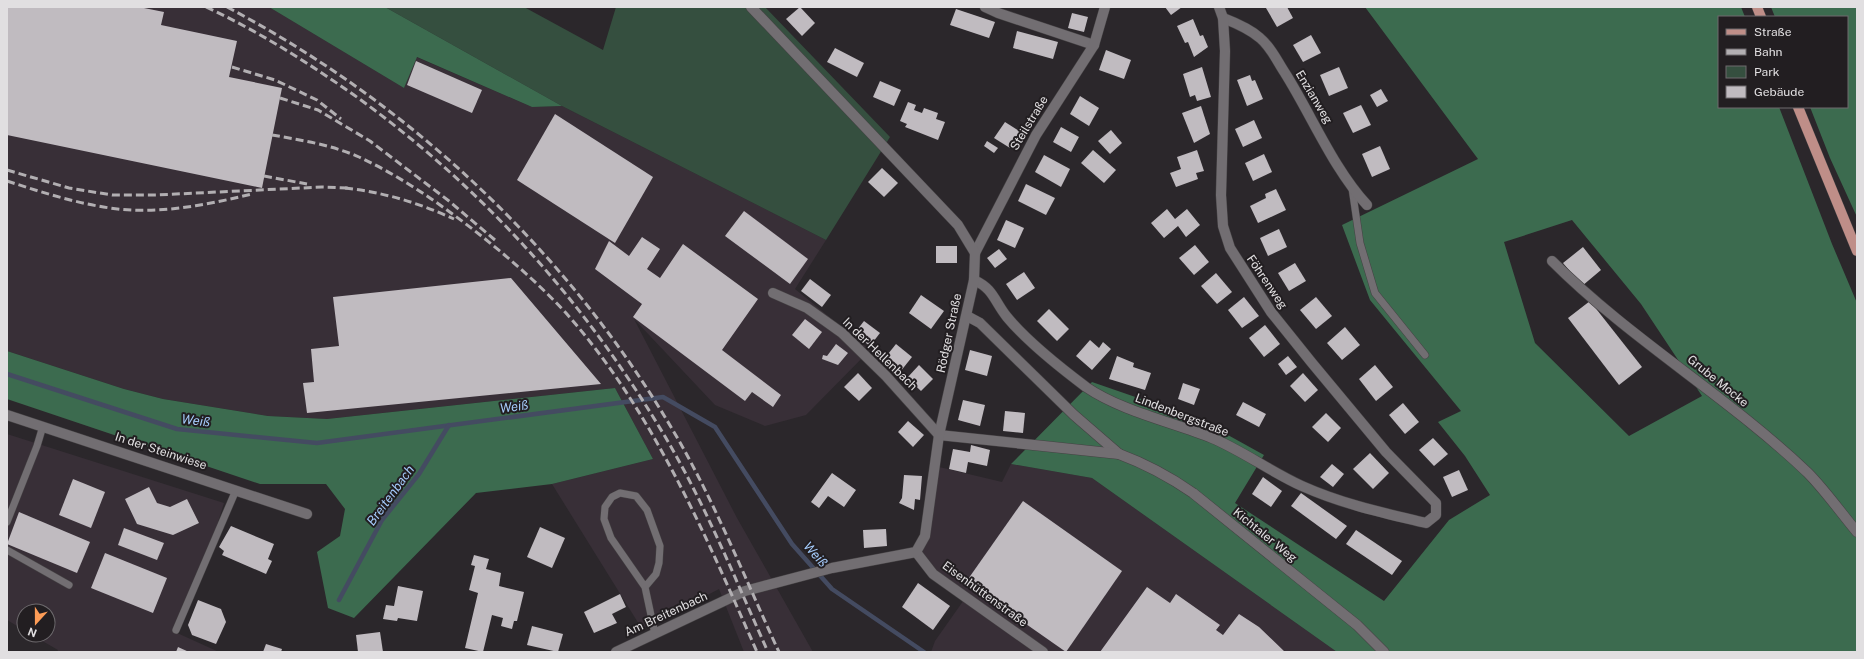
<svg xmlns="http://www.w3.org/2000/svg" width="1864" height="659" viewBox="0 0 1864 659" font-family="'Public Sans',sans-serif">
<style>
.built{fill:#382f37}
.green{fill:#354f3f}
.forest{fill:#3c6b4f;fill-rule:evenodd}
.lines{fill:none;stroke-linecap:round;stroke-linejoin:round}
.stream{stroke:#444b61;stroke-width:4.5}
.building{fill:#c0bbc0}
.service-casing{stroke:#454244;stroke-width:8}
.minor-casing{stroke:#454244;stroke-width:11}
.primary-casing{stroke:#454244;stroke-width:11}
.service{stroke:#726e72;stroke-width:7}
.minor{stroke:#726e72;stroke-width:10}
.primary{stroke:#bf8e88;stroke-width:10}
.rail{stroke:#b2afb2;stroke-width:3;stroke-dasharray:8 4;stroke-linecap:butt}
.labels{text-anchor:middle;stroke-width:4;stroke-linejoin:round;paint-order:stroke}
.street-label{font-size:12px;fill:#e1dfe1;stroke:#221e21}
.water-label{font-size:13px;font-style:italic;fill:#a5cbfb;stroke:#221e21}
</style>
<rect width="100%" height="100%" fill="#2b272b"/>
<g class="built">
<path d="M7,7h262l135,81 12,-31 116,50 30,-1 264,134 -31,49 75,61 -64,65 -41,11 -50,-21 -81,-86 103,199 76,134h-69l-25,-63 -77,40 -90,-145 101,-25 -38,-71 -288,31 -59,-3 -105,-17 -39,-10 -117,-38z"/>
<path d="M7,434l217,69 -20,64 -29,65 44,20h-162l1,-2 -26,-15h16v-24h-24v19l-17,-10z"/>
<path d="M1011,464l81,14 245,174h-406l4,-11 31,-44 -50,-45 9,-16 10,-70 67,16z"/>
</g>
<path class="green" d="M385,7h139l79,43 13,-43h149l125,130 -64,103 -264,-134z"/>
<g class="forest">
<path d="M269,7h116l177,99 -30,1 -115,-50 -13,31z"/>
<path d="M1365,7h376l4,10h-26v90h60l53,137 25,59v349h-520l-245,-174 -81,-14 81,-82 107,37 65,36 -29,48 149,98 65,-81 41,-25 -25,-39 -27,-34 23,-11 -91,-111 -28,-75 136,-66zM1572,220l69,84 61,92 -73,40 -94,-93 -31,-101z"/>
<path d="M1771,7h86v210l-27,-59 -20,-51h37v-90h-72z"/>
<path d="M7,351l117,38 39,10 105,17 59,3 288,-31 38,71 -101,25 -76,9 -122,125 -26,-10 -11,-56 23,-16 5,-27 -19,-25h-66l-253,-85z"/>
</g>
<g class="lines">
<g class="stream">
<path d="M7,374l170,55 140,14 346,-46 52,30 77,117 40,45 92,63"/>
<path d="M339,600l43,-80 37,-46 30,-49"/>
</g>
</g>
<g class="building">
<path d="M7,7h132l25,5 -3,13 76,16 -8,36 53,11 -20,100 -255,-53z"/>
<path d="M800,7l15,16 -13,13 -16,-17z"/>
<path d="M1165,7h17l-11,8z"/>
<path d="M1269,7h18l6,11 -16,9 -11,-19z"/>
<path d="M956,9l39,13 -6,16 -39,-13z"/>
<path d="M1072,13l16,4 -4,15 -16,-4z"/>
<path d="M1193,19l7,17 3,-1 5,12 -14,10 -6,-15 -3,1 -8,-17z"/>
<path d="M1017,31l41,11 -5,17 -40,-11z"/>
<path d="M1311,35l10,18 -18,9 -10,-17z"/>
<path d="M835,48l29,15 -7,14 -30,-15z"/>
<path d="M1106,50l25,10 -7,19 -25,-9z"/>
<path d="M416,61l66,29 -10,23 -65,-28z"/>
<path d="M1202,67l9,30 -14,4 -2,-6 -5,2 -7,-23z"/>
<path d="M1339,67l9,21 -19,8 -9,-21z"/>
<path d="M1250,75l2,6 3,-1 8,19 -16,7 -10,-26z"/>
<path d="M880,81l21,9 -7,16 -21,-9z"/>
<path d="M1381,89l7,12 -11,6 -7,-12z"/>
<path d="M1080,96l19,12 -10,18 -19,-12z"/>
<path d="M908,102l8,3 -2,5 8,3 2,-5 14,5 -2,6 9,3 -7,18 -33,-13 2,-3 -7,-3z"/>
<path d="M1361,105l10,20 -18,8 -10,-20z"/>
<path d="M1201,106l9,28 -16,9 -12,-30z"/>
<path d="M555,114l98,63 -38,66 -98,-63z"/>
<path d="M1254,120l8,18 -19,9 -8,-18z"/>
<path d="M1005,122l16,10 -11,16 -16,-10z"/>
<path d="M1061,127l18,10 -8,15 -18,-10z"/>
<path d="M1111,130l11,13 -12,11 -12,-13z"/>
<path d="M987,141l11,7 -4,5 -10,-7z"/>
<path d="M1380,146l10,23 -18,8 -10,-23z"/>
<path d="M1093,150l23,20 -12,13 -23,-20z"/>
<path d="M1197,150l7,21 -8,2 2,6 -22,8 -6,-14 11,-4 -4,-12z"/>
<path d="M1264,154l8,18 -19,9 -8,-18z"/>
<path d="M1044,155l26,14 -9,18 -26,-15z"/>
<path d="M882,168l16,15 -14,14 -16,-15z"/>
<path d="M1026,184l29,14 -9,17 -28,-14z"/>
<path d="M1276,189l10,21 -28,13 -8,-17 16,-8 -1,-4z"/>
<path d="M1167,209l8,10 12,-10 13,16 -14,12 -8,-11 -14,12 -13,-15z"/>
<path d="M744,211l64,48 -18,25 -65,-48z"/>
<path d="M1006,220l18,8 -9,20 -18,-8z"/>
<path d="M1279,229l8,18 -19,9 -8,-18z"/>
<path d="M642,237l18,12 -13,20 13,9 23,-34 75,55 -36,51 59,45 -8,12 -21,-15 -7,9 -112,-84 9,-13 -47,-35 14,-28 20,15z"/>
<path d="M1195,245l14,17 -15,13 -15,-17z"/>
<rect x="936" y="246" width="21" height="17"/>
<path d="M1583,247l18,23 -19,16 -19,-23z"/>
<path d="M999,249l8,10 -12,9 -8,-10z"/>
<path d="M1295,263l11,18 -17,10 -11,-18z"/>
<path d="M1024,272l11,16 -18,12 -11,-16z"/>
<path d="M1216,273l16,19 -15,12 -16,-18z"/>
<path d="M511,278l90,106 -294,29 -4,-30 11,-1 -3,-33 28,-3 -6,-49z"/>
<path d="M810,279l21,16 -9,12 -21,-16z"/>
<path d="M921,295l23,16 -13,18 -22,-16z"/>
<path d="M1244,297l15,19 -17,12 -14,-18z"/>
<path d="M1316,297l16,19 -16,13 -16,-19z"/>
<path d="M1590,301l52,66 -23,18 -51,-67z"/>
<path d="M1049,309l20,20 -12,12 -20,-20z"/>
<path d="M805,319l17,13 -13,17 -17,-14z"/>
<path d="M864,321l16,12 -10,13 -16,-12z"/>
<path d="M1265,325l15,19 -16,13 -15,-19z"/>
<path d="M1345,327l15,18 -18,15 -15,-17z"/>
<path d="M1090,340l9,8 4,-6 8,7 -19,21 -16,-14z"/>
<path d="M836,344l12,9 -10,12 -16,-6 1,-4 4,1z"/>
<path d="M896,344l16,13 -12,15 -16,-13z"/>
<path d="M970,350l22,6 -5,20 -22,-6z"/>
<path d="M1117,356l17,7 -1,4 18,6 -6,17 -36,-11z"/>
<path d="M1288,356l9,11 -11,8 -8,-11z"/>
<path d="M919,365l14,14 -12,12 -14,-13z"/>
<path d="M1375,365l18,22 -17,14 -17,-22z"/>
<path d="M858,373l14,15 -13,13 -15,-14z"/>
<path d="M1303,373l15,17 -13,12 -15,-16z"/>
<path d="M1183,383l17,6 -6,16 -16,-6z"/>
<path d="M963,400l22,5 -5,21 -22,-6z"/>
<path d="M1243,402l23,12 -7,13 -23,-12z"/>
<path d="M1403,403l16,19 -14,12 -16,-19z"/>
<path d="M1005,411l20,2 -2,20 -20,-2z"/>
<path d="M1326,413l15,15 -13,14 -16,-15z"/>
<path d="M908,421l16,14 -11,12 -15,-15z"/>
<path d="M1433,438l15,16 -14,12 -15,-16z"/>
<path d="M971,445l19,5 -3,16 -19,-4 -2,11 -17,-4 4,-20 17,3z"/>
<path d="M1370,453l19,20 -16,16 -20,-20z"/>
<path d="M1332,464l12,10 -11,13 -13,-10z"/>
<path d="M1459,470l9,20 -16,7 -9,-20z"/>
<path d="M832,473l24,17 -12,17 -16,-11 -9,12 -8,-6z"/>
<path d="M904,475l18,1 -2,24 -5,-1 -1,11 -15,-7 3,-5z"/>
<path d="M1263,477l19,14 -11,16 -19,-13z"/>
<path d="M73,479l32,13 -14,36 -32,-13z"/>
<path d="M149,487l8,16 13,4 17,-8 12,24 -26,12 -36,-11 -12,-25z"/>
<path d="M1301,493l46,33 -11,13 -45,-33z"/>
<path d="M1023,501l99,70 -56,81 -100,-70z"/>
<path d="M19,512l71,30 -13,31 -70,-29z"/>
<path d="M231,526l43,18 -6,15 4,2 -6,13 -44,-19 2,-4 -5,-4z"/>
<path d="M540,527l25,11 -13,30 -25,-11z"/>
<path d="M124,528l40,15 -7,17 -39,-15z"/>
<path d="M886,529l1,17 -23,2 -1,-18z"/>
<path d="M1356,530l46,31 -10,14 -46,-31z"/>
<path d="M105,553l62,25 -14,35 -62,-25z"/>
<path d="M474,555l15,4 -3,10 15,4 -2,13 25,6 -7,29h-3l-2,8 -11,-3 2,-8 -11,-3 -9,37 -18,-4 13,-55 -9,-3 6,-24 -4,-1z"/>
<path d="M918,583l32,23 -17,24 -31,-23z"/>
<path d="M398,586l25,5 -6,30 -19,-3 -1,3 -14,-2 3,-14 8,1z"/>
<path d="M1147,587l23,16 6,-9 44,31 -4,5 7,5 16,-21 20,13 26,25h-185z"/>
<path d="M620,594l6,13 -14,7 5,9 -23,10 -10,-21z"/>
<path d="M198,600l23,9 5,13 -10,22 -24,-9 -4,-10z"/>
<path d="M532,626l31,8 -5,18 -31,-7z"/>
<path d="M380,632l3,20h-25l-2,-17z"/>
<path d="M266,644l16,5 -1,3h-18z"/>
<path d="M178,647l11,5h-13z"/>
</g>
<g class="lines">
<defs>
<g id="service">
<path d="M1352,188l8,55 15,50 50,62"/>
<path d="M7,522l30,-76 6,-20"/>
<path d="M7,550l62,35"/>
<path d="M645,587l11,-13 3,-11 1,-17 -13,-36 -11,-14 -16,-3 -8,4 -7,10 -1,12 7,19 34,49 10,47"/>
<path d="M176,630l60,-140"/>
</g>
<g id="minor">
<path d="M985,7l13,6 96,32"/>
<path d="M1223,18c13,5 27,11 37,20 11,9 17,23 25,35 27,43 48,95 82,132"/>
<path d="M975,253l61,-118 58,-90 11,-38"/>
<path d="M1552,261c78,78 175,135 255,211 18,18 34,41 50,60"/>
<path d="M974,280c20,9 20,21 33,37 19,23 55,52 79,70 35,24 86,35 126,51 31,13 59,34 90,48 40,18 82,27 124,37l10,-8v-12l-50,-51 -74,-89 -41,-51 -41,-64 -7,-22 -2,-31 4,-144 -2,-33 -4,-11"/>
<path d="M773,293l34,15 35,25 44,43 53,59"/>
<path d="M967,316l13,7 94,92 45,39"/>
<path d="M7,415l300,99"/>
<path d="M939,435l180,19c27,10 51,23 74,39l164,132 27,27"/>
<path d="M916,552l17,22 110,78"/>
<path d="M616,652l129,-61 87,-23 84,-16 9,-16 14,-101 35,-155 1,-27 -17,-28 -207,-218"/>
</g>
<g id="primary">
<path d="M1757,7l4,10"/>
<path d="M1798,107l59,144"/>
</g>
</defs>
<use href="#service" class="service-casing"/>
<use href="#minor" class="minor-casing"/>
<use href="#primary" class="primary-casing"/>
<use href="#service" class="service"/>
<use href="#minor" class="minor"/>
<use href="#primary" class="primary"/>
<g class="rail">
<path d="M206,7c52,24 101,55 148,88 132,95 234,210 316,350 38,66 67,138 98,207"/>
<path d="M227,7c187,99 345,248 451,432 39,68 68,142 101,213"/>
<path d="M232,67l43,13 42,20 24,19"/>
<path d="M280,98l38,12 52,31 79,60 46,39"/>
<path d="M272,135c29,5 60,10 87,22 41,19 80,46 116,74 32,25 63,52 91,82 87,98 139,221 191,339"/>
<path d="M7,170l62,18 43,7h44l166,-8 28,1"/>
<path d="M264,176l43,8"/>
<path d="M7,181c34,11 68,22 103,27 48,7 96,-3 142,-14"/>
<path d="M345,188c38,4 74,15 109,31"/>
</g>
</g>
<g class="labels">
<g class="street-label">
<text transform="translate(1314 97) rotate(59)" y="4">Enzianweg</text>
<text transform="translate(1029 123) rotate(-59)" y="4">Steilstraße</text>
<text transform="translate(1267 282) rotate(56)" y="4">Föhrenweg</text>
<text transform="translate(949 333) rotate(-78)" y="4">Rödger Straße</text>
<text transform="translate(880 354) rotate(44)" y="4">In der Hellenbach</text>
<text transform="translate(1718 381) rotate(39)" y="4">Grube Mocke</text>
<text transform="translate(1182 415) rotate(21)" y="4">Lindenbergstraße</text>
<text transform="translate(161 451) rotate(18)" y="4">In der Steinwiese</text>
<text transform="translate(1265 535) rotate(39)" y="4">Kichtaler Weg</text>
<text transform="translate(985 594) rotate(36)" y="4">Eisenhüttenstraße</text>
<text transform="translate(666 614) rotate(-25)" y="4">Am Breitenbach</text>
</g>
<g class="water-label">
<text transform="translate(514 406) rotate(-8)" y="5">Weiß</text>
<text transform="translate(196 420) rotate(7)" y="5">Weiß</text>
<text transform="translate(390 495) rotate(-54)" y="5">Breitenbach</text>
<text transform="translate(816 554) rotate(48)" y="5">Weiß</text>
</g>
</g>
<rect width="1864" height="659" fill="none" stroke="#e1dfe1" stroke-width="16"/>
<rect x="1718" y="16" width="130" height="92" fill="#221e21" stroke="#6e6b6e"/>
<rect x="1726" y="29" width="20" height="6" fill="#bf8e88" stroke="#6e6b6e"/>
<text x="1754" y="36" font-size="12" fill="#e1dfe1">Straße</text>
<rect x="1726" y="49" width="20" height="6" fill="#b2afb2" stroke="#6e6b6e"/>
<text x="1754" y="56" font-size="12" fill="#e1dfe1">Bahn</text>
<rect x="1726" y="66" width="20" height="12" fill="#354f3f" stroke="#6e6b6e"/>
<text x="1754" y="76" font-size="12" fill="#e1dfe1">Park</text>
<rect x="1726" y="86" width="20" height="12" fill="#c0bbc0" stroke="#6e6b6e"/>
<text x="1754" y="96" font-size="12" fill="#e1dfe1">Gebäude</text>
<g transform="translate(36 623) rotate(201)"><circle r="19" fill="#221e21" stroke="#6e6b6e"/>
<path d="M0-3L7 15L0 10L-7 15Z" fill="#fd9c56"/>
<text y="-6" font-size="11" font-weight="bold" text-anchor="middle" fill="#e1dfe1">N</text>
</g>
</svg>
